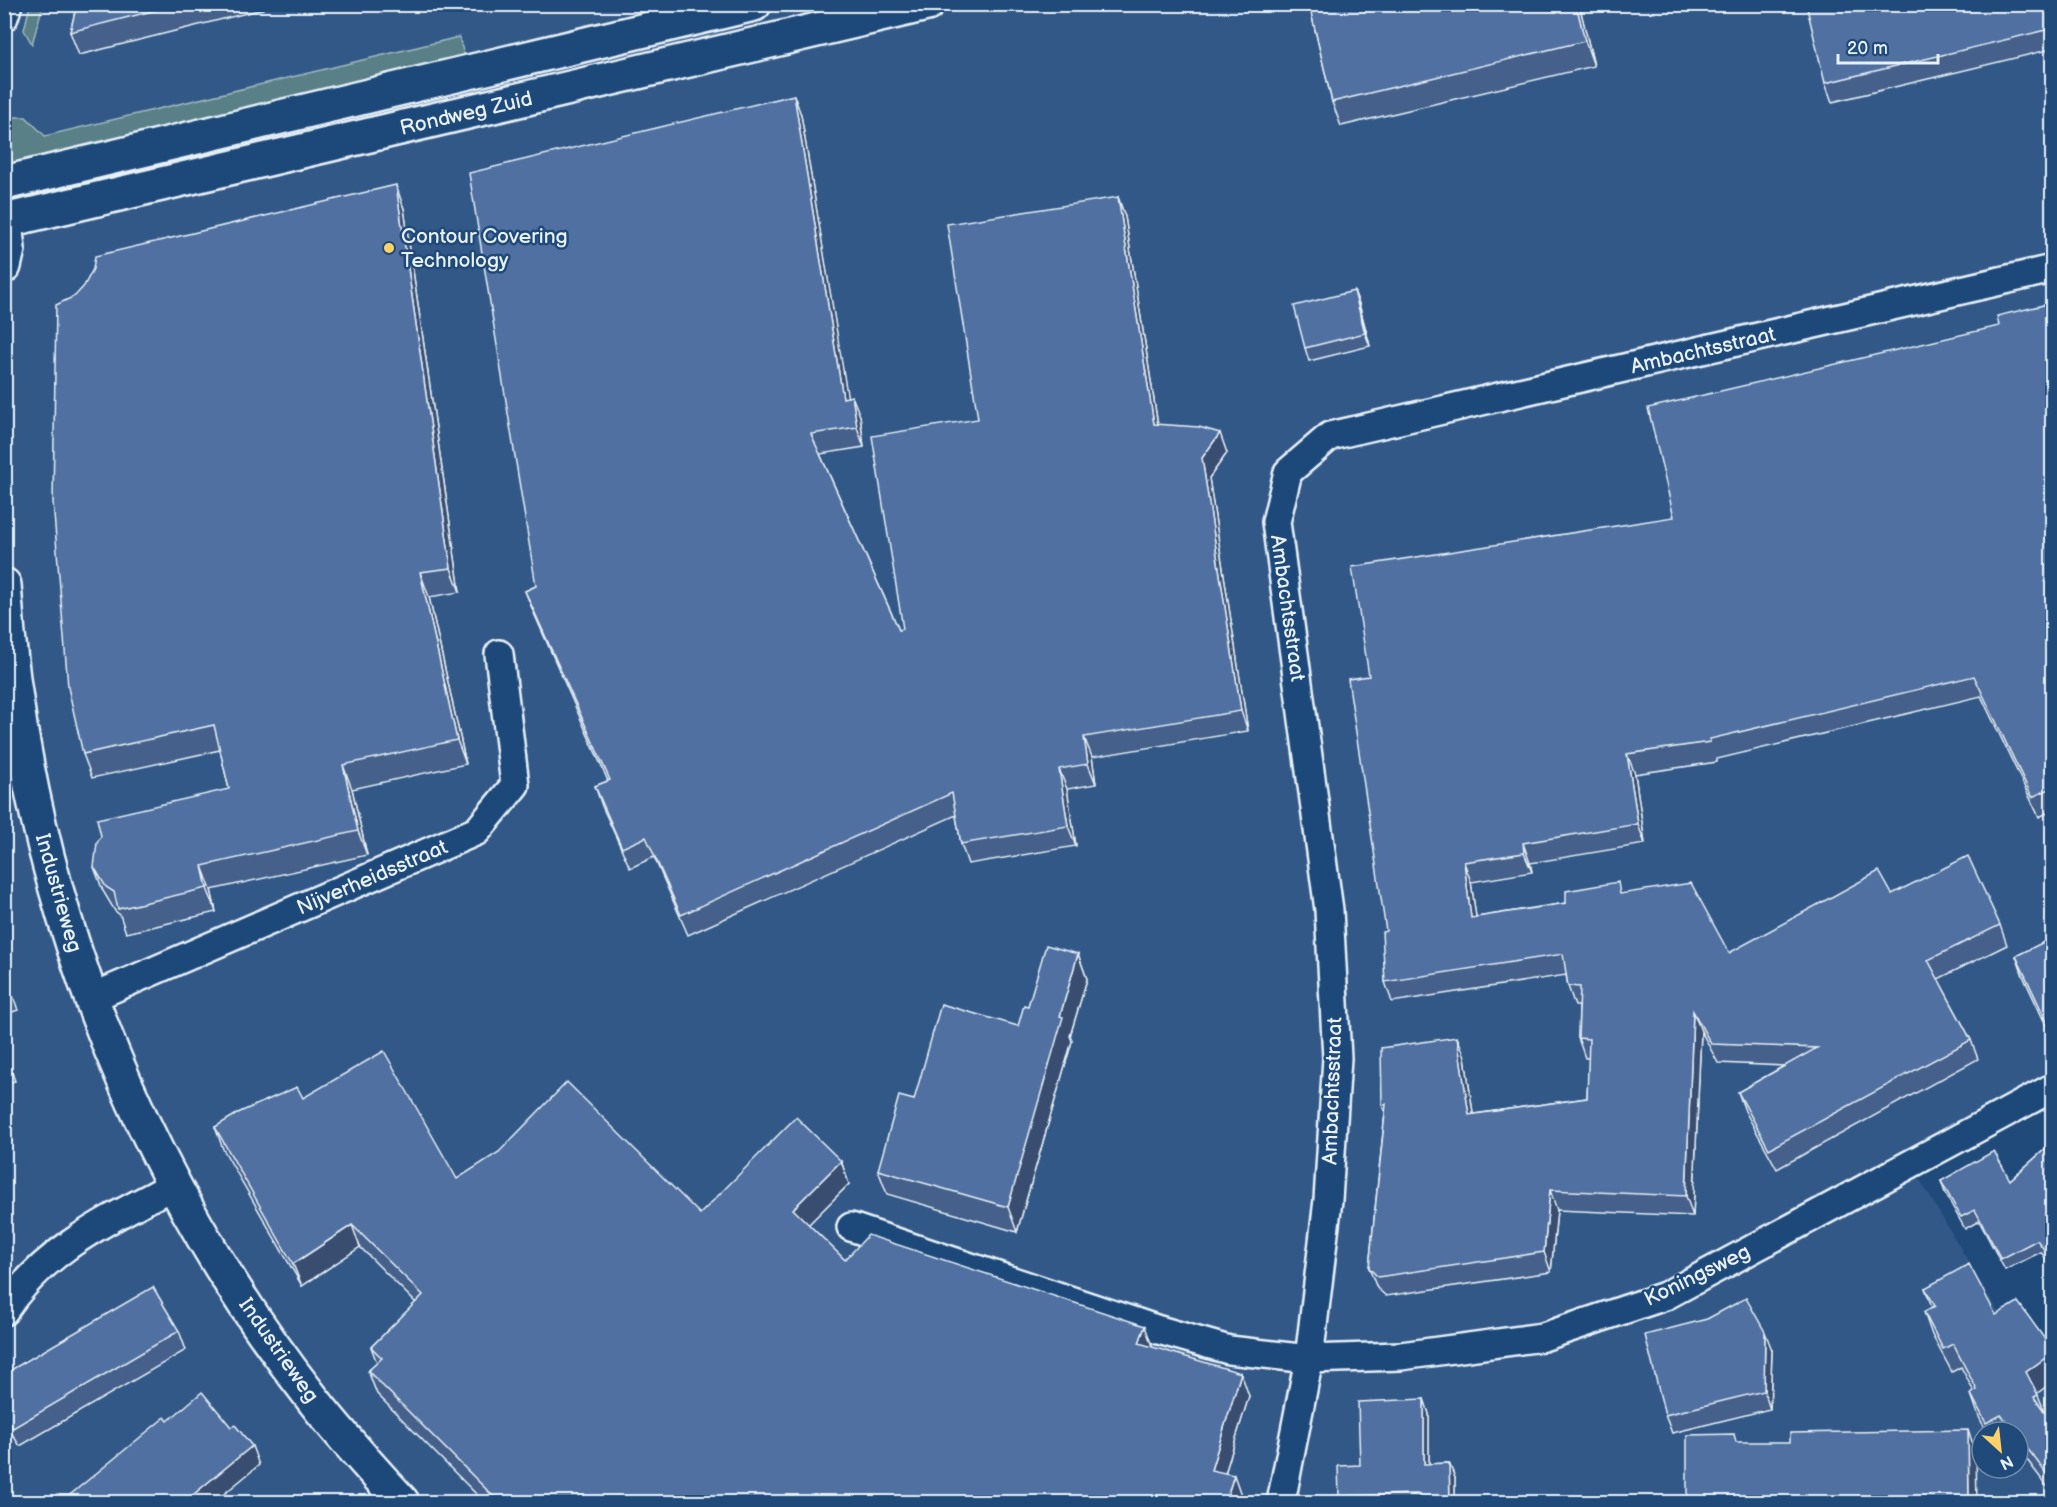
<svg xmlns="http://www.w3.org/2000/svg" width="2057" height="1507" viewBox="0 0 2057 1507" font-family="'Balsamiq Sans',sans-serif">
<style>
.built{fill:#315887;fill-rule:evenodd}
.green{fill:#588086;stroke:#a0b8bf;stroke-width:1.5}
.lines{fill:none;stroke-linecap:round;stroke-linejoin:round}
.street-casing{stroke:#e8f1f8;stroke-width:32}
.secondary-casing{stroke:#e8f1f8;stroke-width:38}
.primary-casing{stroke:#e8f1f8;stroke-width:38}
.street{stroke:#1f4a7a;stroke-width:27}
.secondary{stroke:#1f4a7a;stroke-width:33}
.primary{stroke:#1f4a7a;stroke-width:33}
.wall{fill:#44608a;stroke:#e8f1f8;stroke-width:1.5}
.shaded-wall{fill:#374e70;stroke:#e8f1f8;stroke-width:1.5}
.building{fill:#4f70a0;stroke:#e8f1f8;stroke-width:1.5}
.poi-dot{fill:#ffd166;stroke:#1f4a7a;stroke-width:2}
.labels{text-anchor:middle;stroke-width:5;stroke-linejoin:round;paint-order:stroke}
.street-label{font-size:21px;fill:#e8f1f8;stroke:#1f4a7a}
.poi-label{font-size:21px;fill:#e8f1f8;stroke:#1f4a7a;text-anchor:start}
</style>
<rect width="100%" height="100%" fill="#1f4a7a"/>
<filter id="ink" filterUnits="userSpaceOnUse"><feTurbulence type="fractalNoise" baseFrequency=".0167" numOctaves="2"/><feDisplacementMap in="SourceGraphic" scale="12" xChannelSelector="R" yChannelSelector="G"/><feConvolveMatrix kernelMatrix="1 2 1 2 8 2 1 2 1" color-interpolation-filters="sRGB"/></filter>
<g filter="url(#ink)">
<path class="built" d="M5,5h2047v1068l-148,80 148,249v100h-2047zM1982,1432h36v36h-36z"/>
<g class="green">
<path d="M30,5h13l-11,39 -8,-14z"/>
<path d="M459,37l7,25 -461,108 -1,-53h22l19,19z"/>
</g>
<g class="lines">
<defs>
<g id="street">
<path d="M4,17l4,-13"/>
<path d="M91,998l386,-167 38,-46 -16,-131"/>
<path d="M851,1227l308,103 70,20 80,9 92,-3 142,-19 122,-41 387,-208"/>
<path d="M4,1311c41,-63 106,-92 170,-126"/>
<path d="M1281,1502l28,-143 19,-159 9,-142 -8,-148 -53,-388 12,-50 42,-36 722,-167"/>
</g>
<g id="secondary">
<path d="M4,216l4,33 -4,17"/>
<path d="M4,585c19,294 128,584 311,817 27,35 57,67 87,100"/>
</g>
<g id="primary">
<path d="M4,183l750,-179"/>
<path d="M4,221l923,-217"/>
</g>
</defs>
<use href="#street" class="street-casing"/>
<use href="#secondary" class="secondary-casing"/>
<use href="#primary" class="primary-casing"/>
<use href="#street" class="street"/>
<use href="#secondary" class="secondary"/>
<use href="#primary" class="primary"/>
</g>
<g class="wall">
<path d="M77,4h188l-2,5 -184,46 -9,-23z"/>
<path d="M1309,4h270l15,62 -253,60 -9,-24z"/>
<path d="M2052,4v45l-220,53 -7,-19z"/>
<path d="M801,115l46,282 13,19 4,31 -44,7 79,176 4,-1 75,-210 140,-222 7,20 33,208 69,28 -18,25 39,253 -156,26 4,27 -29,5 9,57 -108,18 -7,-20 -5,-29 -268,120 -34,-78 -24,11 -28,-62 -7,-20 13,-5 -75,-170 -8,-20 11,-5z"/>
<path d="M404,209l56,383 -31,5 37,167 -114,25 15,66 -156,35 5,22 -90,21 -6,-18 -5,-4 -12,-20 -9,-24 135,-78 -9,-39 -128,28 -9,-24z"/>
<path d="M1354,291l5,13 11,42 -61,15 -4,-13z"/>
<path d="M2052,303v508l-13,6 -58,-121 -264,63v3l-82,12 10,70 -115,19 2,9 -61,10 5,35 90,-14 56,-9 107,59 163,-59 108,31 7,20 -69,34 33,61 7,19 -201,110 -32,-58 -7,-19 46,-26 -66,-3 -17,-32 -8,185 -136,-6 -6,62 -165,24 -9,-8 -8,-20 16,-156 -3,-7 75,-68 8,20 8,57 114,-16 2,-40h-4l-7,-20 1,-32h-4l-7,-20 -2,-11 -174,27 -7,-20 1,-51 -17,-255 305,-159 325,-191z"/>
<path d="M2052,938v100l-29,-62 -7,-20z"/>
<path d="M1078,954l9,25 -17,57 2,5 -55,191 -130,-38 -9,-24 36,-70 104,-74 10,-20z"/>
<path d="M4,970l14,40 -14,5z"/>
<path d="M4,1051l11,30 -11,3z"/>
<path d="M303,1098l154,81 243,35 141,-53 8,23 -41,40 37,36 307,87 97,49 -24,77 17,25 -1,5h-756l-108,-109 -9,-23 9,-8 -6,-16 45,-44 -56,-56 -58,39 -79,-137 -8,-22z"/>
<path d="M2052,1143v124l-11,-15 -36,18 -26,-49 -14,8 -20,-36 -4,-12 69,-1z"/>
<path d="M1925,1288l71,27 56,67 -15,11 8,19 7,10v71l-34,-45v-16h-31l-8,-15 -8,-23 3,-2 -13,-25 -9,5 -20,-37 -8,-23 8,-5z"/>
<path d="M179,1331l7,19 -166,96 -16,-24v-48z"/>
<path d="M1772,1350l-2,59 -98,24 -7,-18z"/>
<path d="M1424,1399l5,15v50l20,-1 6,15v25h-114l-2,-7 21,-31z"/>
</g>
<g class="shaded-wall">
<path d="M1576,4h3l15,62 -9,-25z"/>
<path d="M794,95l7,20 50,303 -8,-20z"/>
<path d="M396,185l8,24 56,383 -9,-24z"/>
<path d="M1118,197l7,20 36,228 -7,-21z"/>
<path d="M1354,291l5,13 11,42 -5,-13z"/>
<path d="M852,396l8,20 4,31 -7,-20z"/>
<path d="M1220,433l7,20 -18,25 39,253 -7,-20 -39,-253z"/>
<path d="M420,572l9,25 37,167 -9,-24z"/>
<path d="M1084,737l8,20 4,27 -8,-20z"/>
<path d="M1627,754l8,20 10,70 -7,-20z"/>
<path d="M343,765l9,24 15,66 -9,-24z"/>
<path d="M1059,769l8,20 9,57 -8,-20z"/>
<path d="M1523,843l7,20 2,9 -8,-19z"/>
<path d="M1464,862l7,20 8,56 -8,-20z"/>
<path d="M202,866l9,24 5,22 -9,-24z"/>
<path d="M1078,954l9,25 -17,57 2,5 -55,191 -9,-25 52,-191z"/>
<path d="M1693,1011l8,20 -8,185 -7,-20z"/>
<path d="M1457,1037l8,20 11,78 -7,-20z"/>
<path d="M841,1161l8,23 -48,48 -8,-23z"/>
<path d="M1550,1190l7,20 -6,62 -7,-20z"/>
<path d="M352,1225l8,22 -58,39 -9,-22z"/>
<path d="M1145,1326l8,23 -14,-6z"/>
<path d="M1765,1332l7,18 -2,59 -6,-18z"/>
<path d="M2052,1353v29l-17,13 -9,-23z"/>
<path d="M1241,1373l8,23 -30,97 -8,-23z"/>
<path d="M1424,1399l5,15v65l-5,-15z"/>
<path d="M1968,1430l8,23 1,50h-8z"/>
<path d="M252,1446l7,19 -46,38h-30z"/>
<path d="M1449,1463l6,15v25h-5z"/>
<path d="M1234,1475l8,23 -1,5h-16z"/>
</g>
<g class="building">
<path d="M77,4h103l-110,28z"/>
<path d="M1309,4h267l9,37 -253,61z"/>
<path d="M1806,4h246v35l-2,-10 -225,54z"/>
<path d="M794,95l49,303 9,-2 5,31 -46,7 88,196 4,-1 -31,-193 106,-17 -31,-195 171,-27 36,227 45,3 21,6 -18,25 39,253 -157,26 4,27 -29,5 9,57 -107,18 -9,-51 -271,122 -35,-78 -24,11 -27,-62 15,-6 -85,-189 11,-5 -67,-413z"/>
<path d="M396,185l55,383 -31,4 37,168 -114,25 15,66 -156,35 5,22 -89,21 -4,-17 -8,-5 -12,-20 3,-24 4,-7 -4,-17 132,-30 -15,-64 -131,29 -15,-67 -15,-185 3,-197 19,-9 9,-10 9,-17 2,-13z"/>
<path d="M1354,291l11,42 -60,15 -11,-42z"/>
<path d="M2052,303v485l-20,9 -58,-121 -264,63v3l-83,12 11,70 -115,19 1,10 -60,9 7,56 95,-15v-12l52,-9 2,12 71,-11 38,70 150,-82 13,23 76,-38 32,69 -72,35 43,80 -202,109 -31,-57 79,-44 -106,-4 -18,-33 -7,185 -136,-6 -6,62 -166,25 -9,-9 17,-164 -4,1 -1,-57 76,-11 12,78 118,-17 2,-59 -11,-1 2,-51 -12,-1 -5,-32 -178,28 -3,-50 4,-1 -38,-252 21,-3 -17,-109 322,-50 -26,-109 351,-82 -2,-10z"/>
<path d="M2052,938v82l-5,2 -31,-66z"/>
<path d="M1046,945l32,9 -18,62 3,1 -55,190 -130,-37 21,-74 15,4 27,-96 77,22 6,-21 4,1z"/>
<path d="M4,971l8,21 -8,2z"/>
<path d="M4,1051l4,11 -4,2z"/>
<path d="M384,1051l73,128 42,-27 68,-70 133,132 96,-97 45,44 -48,48 52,51 23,-25 277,91 -6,17 102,30 -30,97 23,5 -9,28h-725l-132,-132 14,-13 -11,-11 52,-52 -71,-70 -59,39 -78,-137 25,-15 57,-25 6,11z"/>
<path d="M2052,1143v117l-15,-20 -36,19 -26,-49 -14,7 -20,-36 53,-30 16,29z"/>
<path d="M1969,1264l27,51 22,-13 34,47v4l-26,19 12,23 -4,2 18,25v59l-34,-45v-4h-3l-14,-17 -15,8 -15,-29 6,-4 -24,-46 -10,5 -19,-37 11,-6 -10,-18z"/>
<path d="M153,1287l26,44 -166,97 -9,-14v-40z"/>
<path d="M1746,1298l19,34 -1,59 -99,24 -20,-80 62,-16z"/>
<path d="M202,1392l29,35 4,-2 17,21 -69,57h-123l105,-86 3,4z"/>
<path d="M1424,1399v65l25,-1 1,40h-31v-9l-80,2 -1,-30 22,-1 -2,-63z"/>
<path d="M1968,1430l1,73h-282v-68l47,-1 2,8h54v-9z"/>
</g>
</g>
<circle class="poi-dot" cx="389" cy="248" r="6"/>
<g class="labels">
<g class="street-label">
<text transform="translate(466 113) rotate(-13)" y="7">Rondweg Zuid</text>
<text transform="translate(1703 350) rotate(-13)" y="7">Ambachtsstraat</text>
<text transform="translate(1288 608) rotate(82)" y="7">Ambachtsstraat</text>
<text transform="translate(372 877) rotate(-23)" y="7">Nijverheidsstraat</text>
<text transform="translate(59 893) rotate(74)" y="7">Industrieweg</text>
<text transform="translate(1332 1091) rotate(-88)" y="7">Ambachtsstraat</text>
<text transform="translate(1697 1275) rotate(-26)" y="7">Koningsweg</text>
<text transform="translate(279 1350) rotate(55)" y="7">Industrieweg</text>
</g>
<g class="poi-label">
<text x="401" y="243">Contour Covering<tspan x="401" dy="24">Technology</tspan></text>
</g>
</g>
<rect width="2057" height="1507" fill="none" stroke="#1f4a7a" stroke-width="24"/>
<rect x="12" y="12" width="2033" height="1483" fill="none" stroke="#e8f1f8" stroke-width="2" filter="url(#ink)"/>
<g transform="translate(2000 1450) rotate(153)"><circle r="28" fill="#1f4a7a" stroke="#6f8dac" stroke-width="1.5"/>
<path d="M0-4.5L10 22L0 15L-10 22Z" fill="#ffd166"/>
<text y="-9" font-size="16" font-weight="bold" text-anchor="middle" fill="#e8f1f8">N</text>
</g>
<path d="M1838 54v9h100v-9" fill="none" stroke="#e8f1f8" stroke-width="3"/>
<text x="1847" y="54" font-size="18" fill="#e8f1f8" stroke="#1f4a7a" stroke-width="4.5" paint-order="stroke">20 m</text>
</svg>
